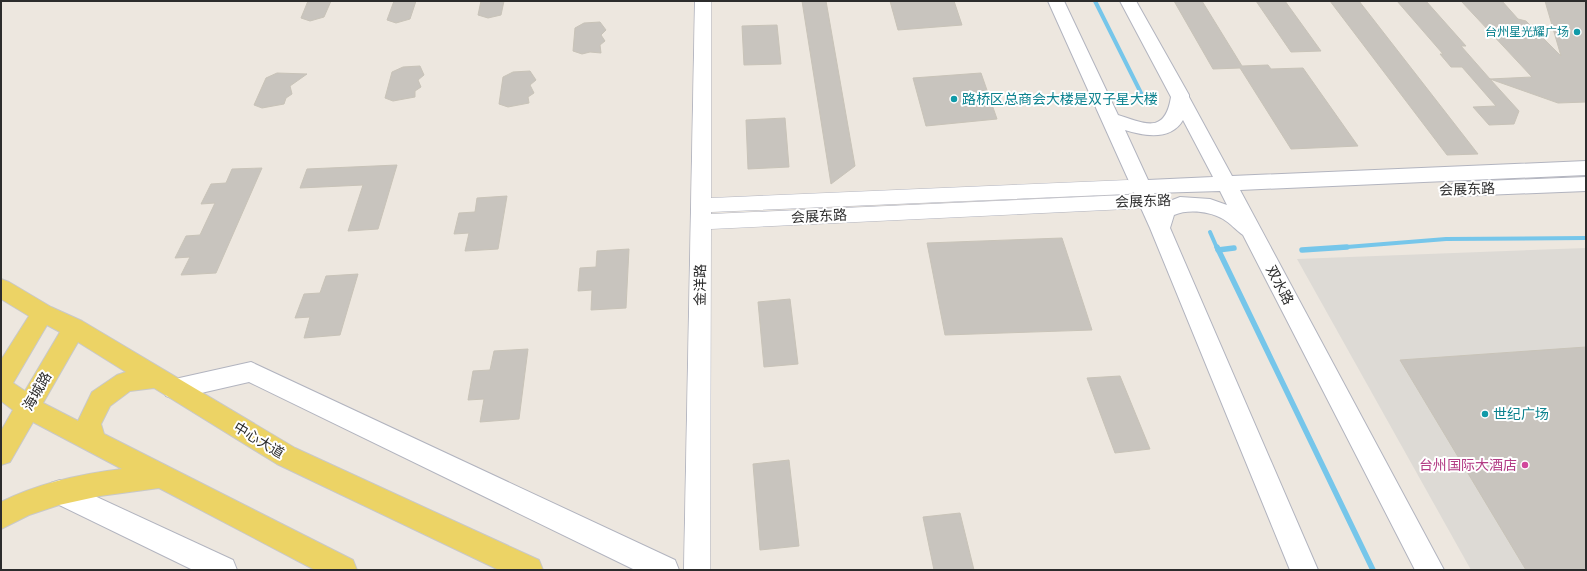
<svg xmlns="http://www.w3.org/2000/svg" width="1587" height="571" viewBox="0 0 1587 571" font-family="'Titillium Web','Noto Sans SC',sans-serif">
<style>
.plaza{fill:#dddad5}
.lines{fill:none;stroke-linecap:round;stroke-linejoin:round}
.stream-far1{stroke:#76c6ea;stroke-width:4}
.stream{stroke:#76c6ea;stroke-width:5.5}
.building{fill:#c8c4be;stroke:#c8c3b8}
.tertiary-casing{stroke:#b2b4bf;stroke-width:1}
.secondary-casing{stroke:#b2b4bf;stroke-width:2}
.primary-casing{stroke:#c8c8c8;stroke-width:2}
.tertiary{fill:#fff;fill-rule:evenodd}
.secondary{fill:#fff;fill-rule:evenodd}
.primary{fill:#ecd365;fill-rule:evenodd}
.culture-dot{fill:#0f9aa8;stroke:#fff;stroke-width:1.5}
.hotel-dot{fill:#d1479c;stroke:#fff;stroke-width:1.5}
.labels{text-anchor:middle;stroke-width:4;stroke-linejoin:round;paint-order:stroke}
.far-culture-label{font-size:12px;fill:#0d838f;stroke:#fff;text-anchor:end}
.culture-label{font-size:14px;fill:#0d838f;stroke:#fff;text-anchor:start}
.street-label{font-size:14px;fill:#2c2c2c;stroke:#fff}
.hotel-label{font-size:14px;fill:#b23c85;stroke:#fff;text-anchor:end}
</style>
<rect width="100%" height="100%" fill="#ede7df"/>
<path class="plaza" d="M1586,248v322h-115l-174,-311z"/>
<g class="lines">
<g class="stream-far1">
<path d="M1095,1l51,102"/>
<path d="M1210,232l7,16"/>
<path d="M1334,248l112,-9 140,-1"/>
</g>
<g class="stream">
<path d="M1217,247l156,323"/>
<path d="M1218,250l16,-2"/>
<path d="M1302,250l45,-3"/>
</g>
</g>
<g class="building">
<path d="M308,1h23l-7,16 -14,4 -9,-3z"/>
<path d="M394,1h22l-6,18 -14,4 -9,-3z"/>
<path d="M481,1h23l-3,14 -13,3 -10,-3z"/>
<path d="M802,1h24l29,165 -24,18z"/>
<path d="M890,1h64l8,24 -64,5z"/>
<path d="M1174,1h28l40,65 26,-1 3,4 32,-1 55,78 -67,3 -51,-81 -27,1z"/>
<path d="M1256,1h29l36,50 -30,1z"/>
<path d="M1330,1h29l119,153 -31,1z"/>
<path d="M1397,1h29l40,45h-5l29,33 42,-2 -71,-76h41l16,18 8,2 35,35 -16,-55h41v101l-28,1 -68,-24 29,32 -5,13 -25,1 -16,-18 23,-1 -34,-39h-11l-11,-13h3z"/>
<path d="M600,22l6,8 -5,5 4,6 -5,4 1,8 -11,-1 -8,2 -9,-3 2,-23 9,-5z"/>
<path d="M777,25l4,39 -37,1 -2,-39z"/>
<path d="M420,66l4,9 -6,5 3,7 -6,4v6l-22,4 -8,-3 7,-26 11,-5z"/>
<path d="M530,71l6,9 -6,5 4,8 -6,4 1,6 -21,4 -9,-3 4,-27 10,-5z"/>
<path d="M277,73l30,1 -17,12 2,8 -6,4 -2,6 -22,4 -8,-3 12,-27z"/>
<path d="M981,73l16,46 -71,7 -13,-48z"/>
<path d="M785,118l4,49 -41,2 -2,-49z"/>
<path d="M397,165l-19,64 -30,2 15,-46 -63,3 7,-19z"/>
<path d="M262,168l-46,105 -35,2 9,-18 -15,1 11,-22 14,-1 15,-32 -14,1 10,-20 15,-1 6,-14z"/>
<path d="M507,196l-9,53 -33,2 4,-18 -15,1 5,-21 16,-1 2,-14z"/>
<path d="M1062,238l30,92 -147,5 -18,-92z"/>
<path d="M629,249l-3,59 -35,2 1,-20 -14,1 2,-23 16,-1 1,-16z"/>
<path d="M358,274l-18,61 -36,3 6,-21 -15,1 9,-24 16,-1 6,-17z"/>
<path d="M790,299l8,65 -34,3 -6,-65z"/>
<path d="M1586,347v223h-60l-126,-210z"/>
<path d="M528,349l-9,70 -39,3 4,-23 -16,1 5,-29 17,-1 4,-19z"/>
<path d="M1120,376l30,73 -35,4 -28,-75z"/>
<path d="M789,460l10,86 -39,4 -7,-86z"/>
<path d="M960,513l14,57h-40l-11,-53z"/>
</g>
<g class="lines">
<defs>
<path id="tertiary" d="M695,1h16v197l417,-18 7,2 3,5 -3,5 -7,2 -417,18v2l437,-20 7,2 3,5 -3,5 -7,2 -437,21 -1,341h-26z"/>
<g id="secondary">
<path d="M1048,1h16l54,114c28,9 47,19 53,-18l-51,-96h16l53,94v2l43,79 354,-15v14l-346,15 204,380h-29l-172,-335c-7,-5 -13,-12 -20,-16 -14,-8 -35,-10 -49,-4l-4,13 148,342h-28l-140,-342zM1183,120l30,57 -65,3 -23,-50c19,6 46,11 58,-10zM1220,191l7,14 -17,-6 -30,-2 -20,8 -6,-12z"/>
<path d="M1586,177v14l-127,5 -7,-2 -3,-5 3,-5 7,-2z"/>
<path d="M251,362l424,198 4,10h-44l-386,-188 -74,17 -9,-3 -3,-7 3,-7 9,-3z"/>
<path d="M60,480l173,80 4,10h-44l-142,-69 -4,-9 4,-9z"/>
</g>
<path id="primary" d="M1,279l8,3 42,25 31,14 213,127 244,112 4,10h-44l-222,-106 -123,-76 -24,3 -20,15 -9,18 3,10 249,126 4,10h-42l-156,-82 -59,8 -41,9 -30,10 -28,14v-27c38,-19 79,-28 121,-33l-89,-47 -23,40 -9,3v-34l12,-21 -12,-9v-41l28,-44 -28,-17zM47,325l13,7 -35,59 -12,-8zM78,342l48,30 -9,3 -25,17 -14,29 -35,-18z"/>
</defs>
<use href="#tertiary" class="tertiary-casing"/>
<use href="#secondary" class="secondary-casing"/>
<use href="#primary" class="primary-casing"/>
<use href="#tertiary" class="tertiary"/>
<use href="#secondary" class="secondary"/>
<use href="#primary" class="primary"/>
</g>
<g class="culture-dot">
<circle cx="1577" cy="32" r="4"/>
<circle cx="954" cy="99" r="4"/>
<circle cx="1485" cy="414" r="4"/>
</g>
<circle class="hotel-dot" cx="1525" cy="465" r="4"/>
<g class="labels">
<g class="far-culture-label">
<text x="1569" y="36">台州星光耀广场</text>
</g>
<g class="culture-label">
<text x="962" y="104">路桥区总商会大楼是双子星大楼</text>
<text x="1493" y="419">世纪广场</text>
</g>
<g class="street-label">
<text transform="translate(1467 189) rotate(-2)" y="5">会展东路</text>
<text transform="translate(1143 201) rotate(-2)" y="5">会展东路</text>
<text transform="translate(819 216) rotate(-3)" y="5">会展东路</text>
<text transform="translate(700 285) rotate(-89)" y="5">金洋路</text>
<text transform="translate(1280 285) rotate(62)" y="5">双水路</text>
<text transform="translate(37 391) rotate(-60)" y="5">海城路</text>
<text transform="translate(259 440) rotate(31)" y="5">中心大道</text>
</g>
<g class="hotel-label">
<text x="1517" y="470">台州国际大酒店</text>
</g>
</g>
<rect width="1587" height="571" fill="none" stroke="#2c2c2c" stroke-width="4"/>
</svg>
